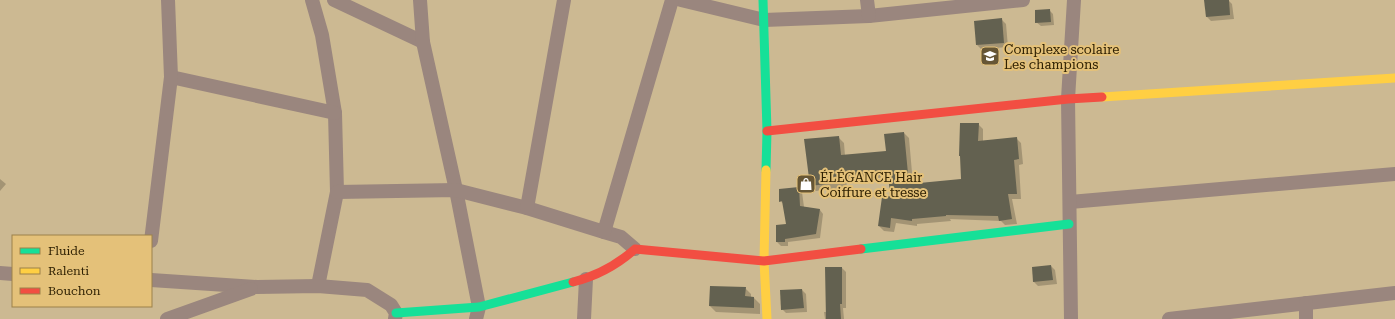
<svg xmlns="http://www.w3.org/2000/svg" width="1395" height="319" viewBox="0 0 1395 319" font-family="'Roboto Serif',serif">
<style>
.shadow{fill:#0003}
.building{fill:#636150}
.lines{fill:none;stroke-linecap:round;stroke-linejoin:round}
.street{stroke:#9a867e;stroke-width:14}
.fast{stroke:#16e098;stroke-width:9}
.slow{stroke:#ffcf43;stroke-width:9}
.jam{stroke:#f24e42;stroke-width:9}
.labels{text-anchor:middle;stroke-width:4;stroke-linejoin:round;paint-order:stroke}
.poi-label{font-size:13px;fill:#2f2103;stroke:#e4c179;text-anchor:start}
</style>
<rect width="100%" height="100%" fill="#ccb992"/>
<g class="shadow">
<path d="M1205,0h23l4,4 2,15 -23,2 -4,-4z"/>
<path d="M1049,10l4,4 1,11 -13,1 -5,-4z"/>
<path d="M1002,20l4,4 2,23 -27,2 -4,-4z"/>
<path d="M978,124l5,5v12l33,-3 5,5 2,21 -4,1 2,34h-9l5,25 -12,1 -4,-4 -51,-2 1,2 -34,3v2l-21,-3 -2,9 -10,-1 -5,-5 12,-29 -2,-20 -43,4 1,6 -31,4 -5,-5 28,-48 5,5 1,13 42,-4 17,-19 5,5 4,46 49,-4v-22l-2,-2z"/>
<path d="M0,179l6,5 -6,7z"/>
<path d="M799,188l3,4 2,15 16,3 3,4 -3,24 -32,4v4h-7l-4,-4v-16l10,-1 -3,-21 -4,-3z"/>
<path d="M1051,266l4,4 2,14 -19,2 -4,-4 -1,-14z"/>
<path d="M842,268l4,4v36h-3l1,11h-19l-1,-7h3z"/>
<path d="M745,288l6,6v4h3l6,6v10l-44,-2 -6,-6z"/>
<path d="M802,290l4,4 1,18 -21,1 -4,-4z"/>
</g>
<g class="building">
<path d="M1204,0h25l1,15 -24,2z"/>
<path d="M1050,9l1,13 -16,1v-13z"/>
<path d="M1002,18l2,25 -28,2 -2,-24z"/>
<path d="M960,123h19l-1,18 39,-4 2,22 -5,1 3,34h-9l4,25 -13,2 -1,-5 -52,-1v1l-34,3v2l-21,-3 -1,10 -12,-2 4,-29 8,-1 -2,-24 -46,4v6l-32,4 -6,-47 35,-3 2,19 45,-4 -2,-17 20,-2 5,52 52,-5 -1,-23h-1z"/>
<path d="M799,187l1,19 20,3 -4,25 -31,5v3h-9v-17l10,-1 -4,-23 -3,1v-13z"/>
<path d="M1051,265l2,15 -20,2 -1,-15z"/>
<path d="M825,267h17v37h-2l1,15h-15z"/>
<path d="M710,286l36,1 -1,9 9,1v11l-45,-2z"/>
<path d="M802,289l2,19 -23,2 -1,-20z"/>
</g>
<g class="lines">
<g class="street">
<path d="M312,0l10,35 13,78 2,79 -19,94"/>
<path d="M334,0l89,42"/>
<path d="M420,0l3,42 33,148 23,117 -3,12"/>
<path d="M681,0l83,20 105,-4 154,-16"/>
<path d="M867,0l2,16"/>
<path d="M171,77l164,36"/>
<path d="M337,192l119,-2 71,18 77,24 17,5 14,12"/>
<path d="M1070,202l325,-28"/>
<path d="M527,208l37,-208"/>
<path d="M604,232l68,-232"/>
<path d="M151,241l20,-164 -3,-77"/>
<path d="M0,273l13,1"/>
<path d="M151,280l106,7 61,-1 49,4 24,15 5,8 -1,6"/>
<path d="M167,319l84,-30"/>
<path d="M584,319l2,-40"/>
<path d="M1071,319l-3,-220 6,-99"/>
<path d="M1169,319l226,-26"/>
<path d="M1306,319v-16"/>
</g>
<g class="fast">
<path d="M763,0l4,131 -1,39"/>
<path d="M861,249l208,-25"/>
<path d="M396,313l83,-6 94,-25"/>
</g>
<g class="slow">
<path d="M1102,97l293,-19"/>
<path d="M766,170l-2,91 3,58"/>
</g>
<g class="jam">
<path d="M767,131l301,-32 34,-2"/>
<path d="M573,282c24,-6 44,-17 62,-33l129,12 97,-12"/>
</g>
</g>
<defs>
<symbol id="school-square" viewBox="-11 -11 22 22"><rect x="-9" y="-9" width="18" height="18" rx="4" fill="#665635" stroke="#e4c179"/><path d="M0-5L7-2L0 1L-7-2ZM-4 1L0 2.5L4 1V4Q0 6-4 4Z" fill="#fff"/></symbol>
<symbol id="shop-square" viewBox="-11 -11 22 22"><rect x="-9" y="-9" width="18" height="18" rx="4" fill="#665635" stroke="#e4c179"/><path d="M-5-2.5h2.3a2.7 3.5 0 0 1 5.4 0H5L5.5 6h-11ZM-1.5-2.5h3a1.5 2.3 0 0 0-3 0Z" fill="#fff"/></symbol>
</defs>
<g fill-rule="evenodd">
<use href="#school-square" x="979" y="45" width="22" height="22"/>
<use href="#shop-square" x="795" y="173" width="22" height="22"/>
</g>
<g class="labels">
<g class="poi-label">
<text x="1004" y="54">Complexe scolaire<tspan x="1004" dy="15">Les champions</tspan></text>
<text x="820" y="182">ÉLÉGANCE Hair<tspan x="820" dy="15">Coiffure et tresse</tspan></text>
</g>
</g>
<rect x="12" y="235" width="140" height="72" fill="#e4c179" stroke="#9c814a"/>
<rect x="20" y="248" width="20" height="6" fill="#16e098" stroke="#9c814a"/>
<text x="48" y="255" font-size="12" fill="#2f2103">Fluide</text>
<rect x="20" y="268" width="20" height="6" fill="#ffcf43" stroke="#9c814a"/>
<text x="48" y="275" font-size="12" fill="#2f2103">Ralenti</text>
<rect x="20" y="288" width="20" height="6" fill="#f24e42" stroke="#9c814a"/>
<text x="48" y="295" font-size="12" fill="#2f2103">Bouchon</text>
</svg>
